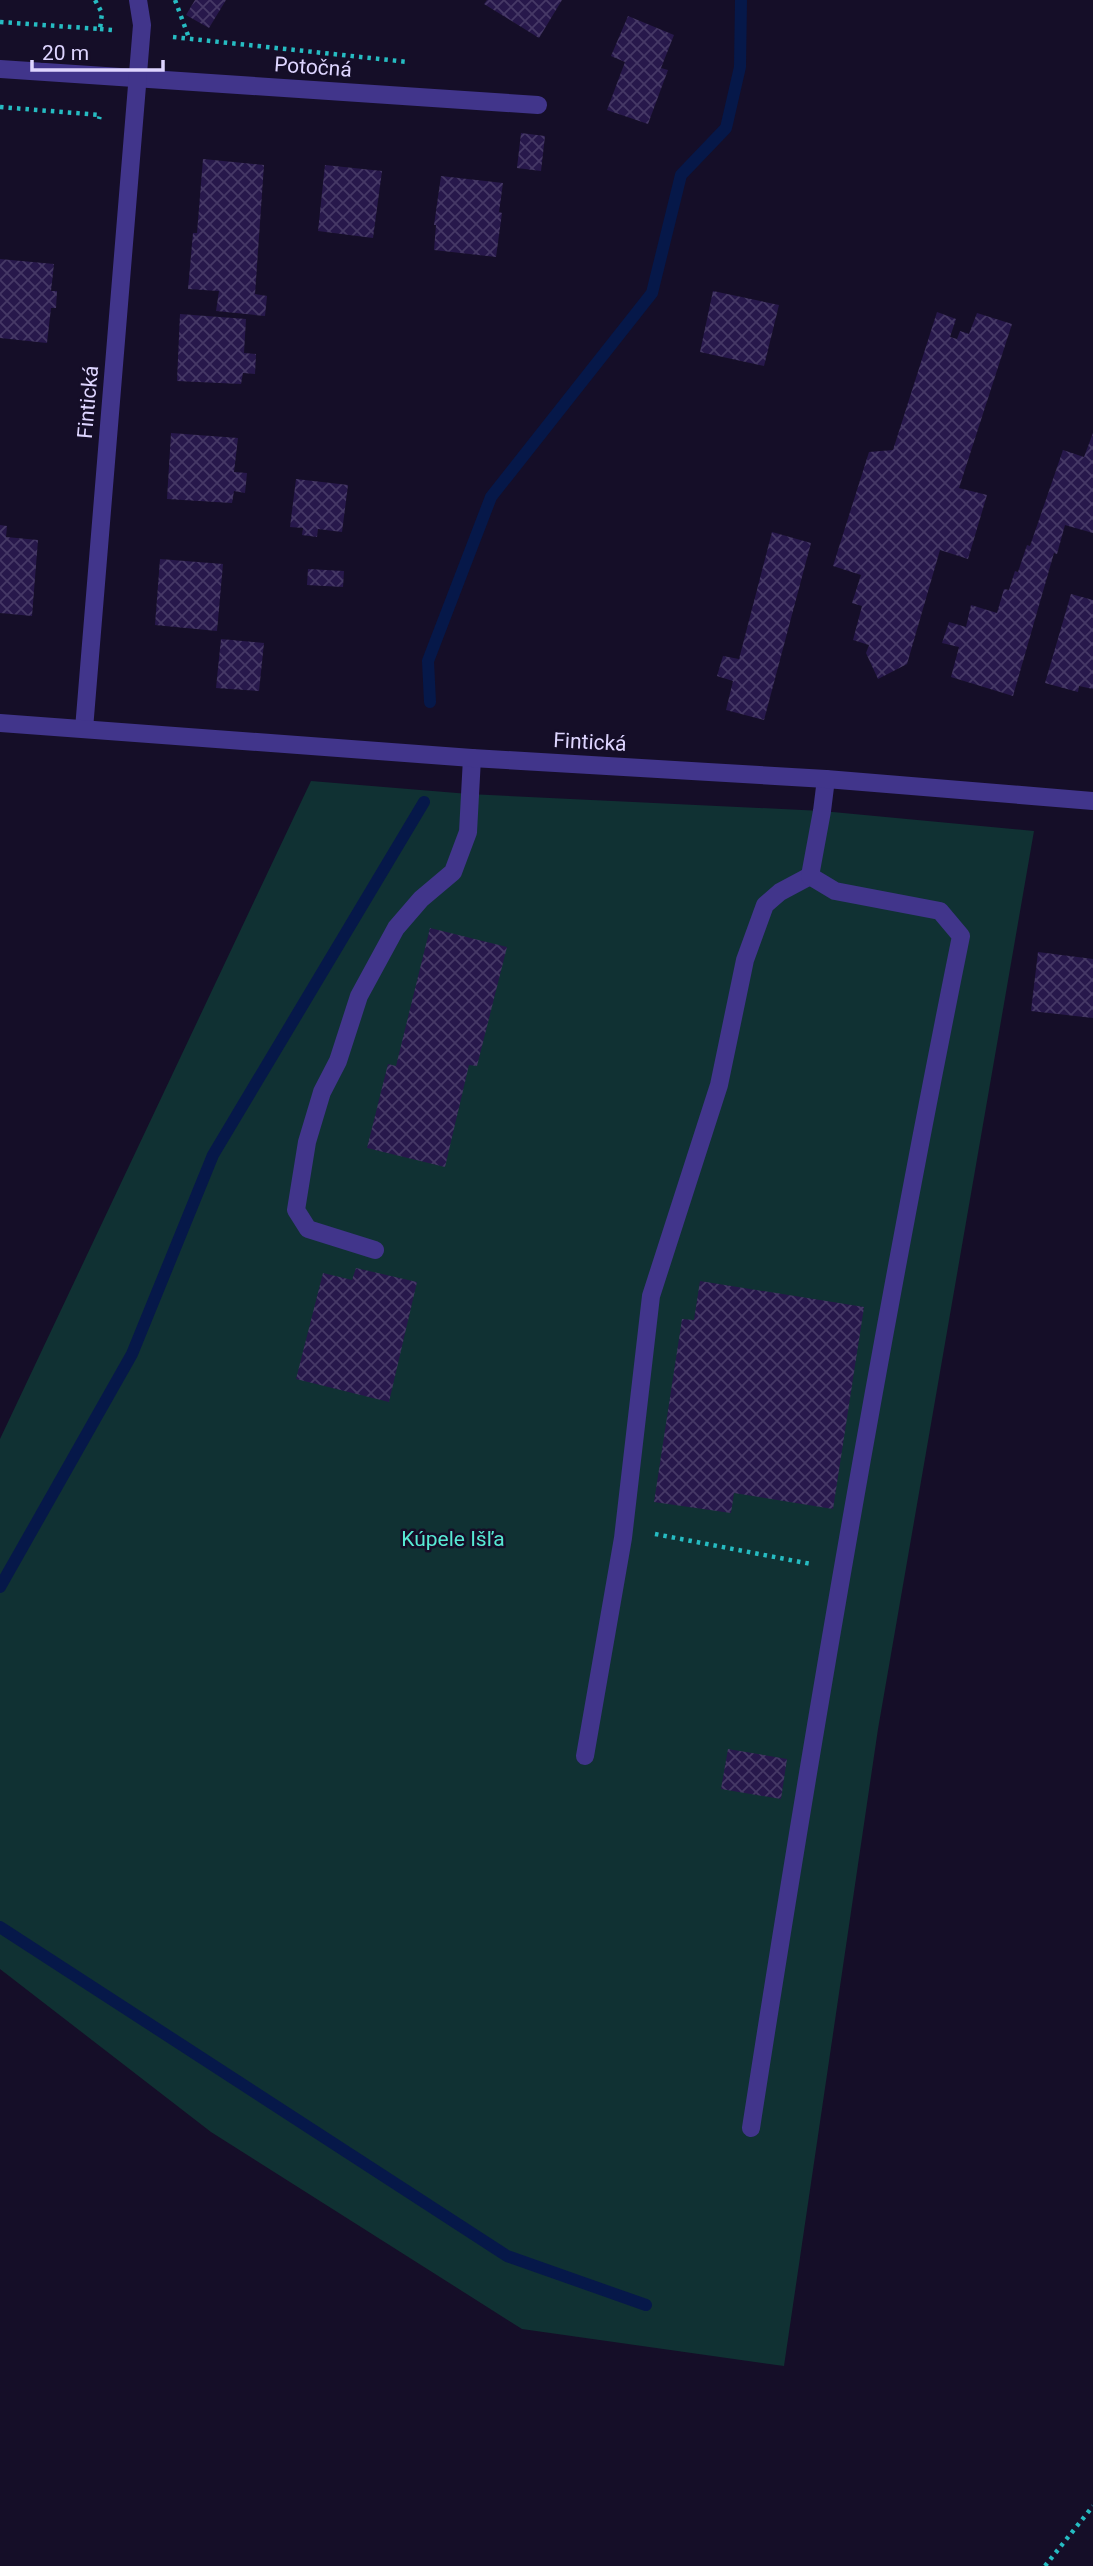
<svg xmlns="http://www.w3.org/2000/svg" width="1093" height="2566" viewBox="0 0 1093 2566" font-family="Roboto,sans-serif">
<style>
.green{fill:#103133}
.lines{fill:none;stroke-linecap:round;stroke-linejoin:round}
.stream{stroke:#061849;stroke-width:12}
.building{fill:url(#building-cross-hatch)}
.path{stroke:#26bcc2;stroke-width:4.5;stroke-dasharray:3.5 5;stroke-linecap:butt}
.service{stroke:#41358b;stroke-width:18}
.minor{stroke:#41358b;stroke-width:18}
.tertiary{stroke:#41358b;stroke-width:18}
.labels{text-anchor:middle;stroke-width:5;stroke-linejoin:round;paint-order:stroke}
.street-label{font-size:21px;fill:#ded5ff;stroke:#150e28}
.park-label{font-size:21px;fill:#57e9d3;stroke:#150e28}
</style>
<defs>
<pattern id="building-cross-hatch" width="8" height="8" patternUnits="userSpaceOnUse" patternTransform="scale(1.75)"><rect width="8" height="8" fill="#27184b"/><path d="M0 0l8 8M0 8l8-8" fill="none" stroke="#463966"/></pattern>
</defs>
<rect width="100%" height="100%" fill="#150e28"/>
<path class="green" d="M311,781l158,13 353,17 212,20 -156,898 -94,637 -262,-37 -311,-197 -211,-163v-530z"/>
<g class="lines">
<g class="stream">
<path d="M430,702l-2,-41 63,-164 161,-204 29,-118 45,-47 14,-61 1,-67"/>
<path d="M0,1587l132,-233 81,-199 211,-353"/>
<path d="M0,1927l507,329 139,49"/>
</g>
</g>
<g class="building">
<path d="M195,0h31l-17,28 -23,-13z"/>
<path d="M487,0h75l-23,38 -55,-34z"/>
<path d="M628,16l46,19 -13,33 7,2 -20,54 -41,-14 18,-48 -14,-6z"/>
<path d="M521,133l24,3 -4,35 -24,-3z"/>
<path d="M203,159l61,6 -9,129 12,2 -2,20 -49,-5 3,-20 -31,-2 5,-56h4z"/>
<path d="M325,165l57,6 -9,67 -55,-7z"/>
<path d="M441,176l62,7 -4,29 3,1 -6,44 -62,-7 2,-25h-2z"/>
<path d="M0,259l54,5 -3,27h6l-1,17h-5l-4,35 -47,-5z"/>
<path d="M713,291l66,14 -15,61 -64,-14z"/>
<path d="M937,312l19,7 -6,18 7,2 3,-8 9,3 8,-21 35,11 -53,164 28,7 -19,64 -28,-9 -33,114 -29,15 -12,-26 3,-8 -16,-5 9,-34 -10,-3 9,-28 -28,-9 36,-114 24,-2z"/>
<path d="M180,314l66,5 -2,34 12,1 -1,20 -12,-1 -2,11 -64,-3z"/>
<path d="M171,433l67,5 -4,34 13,1 -2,20 -11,-2 -2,12 -65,-4z"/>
<path d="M1093,433v100l-28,-8 -8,29 -3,-1 -41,143 -62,-19 8,-30 -17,-4 7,-21 17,5 5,-22 26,8 7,-24 5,1 6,-19 3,1 9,-27 3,1 33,-96 21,7z"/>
<path d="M296,479l52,6 -6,47 -24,-3 -1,8 -15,-2 1,-7 -13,-1z"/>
<path d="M0,525l7,1 -1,11 32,3 -6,76 -32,-3z"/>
<path d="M772,532l39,11 -47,177 -38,-10 7,-29 -16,-5 6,-20 16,3z"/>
<path d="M160,559l63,5 -6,67 -62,-6z"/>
<path d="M308,569l36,2 -1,16 -36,-2z"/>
<path d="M1071,594l22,6v89l-14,-3 -1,6 -33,-9z"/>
<path d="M221,639l43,4 -5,48 -43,-3z"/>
<path d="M430,928l77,19 -30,119 -8,-1 -24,102 -78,-19 21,-84 8,2z"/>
<path d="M1038,952l55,7v59l-62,-7z"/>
<path d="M356,1268l61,14 -28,120 -93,-23 27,-106 29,7z"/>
<path d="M700,1281l164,26 -31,202 -99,-16 -3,20 -77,-11 28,-183 12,1z"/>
<path d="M728,1749l59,10 -6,40 -60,-10z"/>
</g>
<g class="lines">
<g class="path">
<path d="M175,0l14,38"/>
<path d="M0,22l100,7 2,-16 -7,-13"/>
<path d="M100,29l12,1"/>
<path d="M173,37l235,25"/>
<path d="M0,107l100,8 -1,4"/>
<path d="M655,1534l156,30"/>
<path d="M1045,2566l48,-60"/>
</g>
<g class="service">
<path d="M375,1250l-67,-21 -12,-19 11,-68 15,-50 16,-31 21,-65 37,-68 25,-29 32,-27 15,-40 4,-74"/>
<path d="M585,1756l38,-218 28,-242 68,-211 26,-125 20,-55 15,-13 30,-16"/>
<path d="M751,2128c62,-399 130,-797 210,-1192l-21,-25 -105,-20 -25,-15 12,-65 4,-32"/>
</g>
<g class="minor">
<path d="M0,69l538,36"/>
<path d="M84,729l58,-704 -4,-25"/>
</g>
<path class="tertiary" d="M0,723l472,35 354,21 267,22"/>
</g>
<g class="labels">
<g class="street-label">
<text transform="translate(313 67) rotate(4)" y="7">Potočná</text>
<text transform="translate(88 402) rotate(-85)" y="7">Fintická</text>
<text transform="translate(590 742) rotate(3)" y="7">Fintická</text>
</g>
<g class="park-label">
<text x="453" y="1546">Kúpele Išľa</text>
</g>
</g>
<path d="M32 60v10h131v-10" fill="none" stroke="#ded5ff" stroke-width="3.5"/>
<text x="42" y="60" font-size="21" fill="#ded5ff" stroke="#150e28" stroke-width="5" paint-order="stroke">20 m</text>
</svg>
